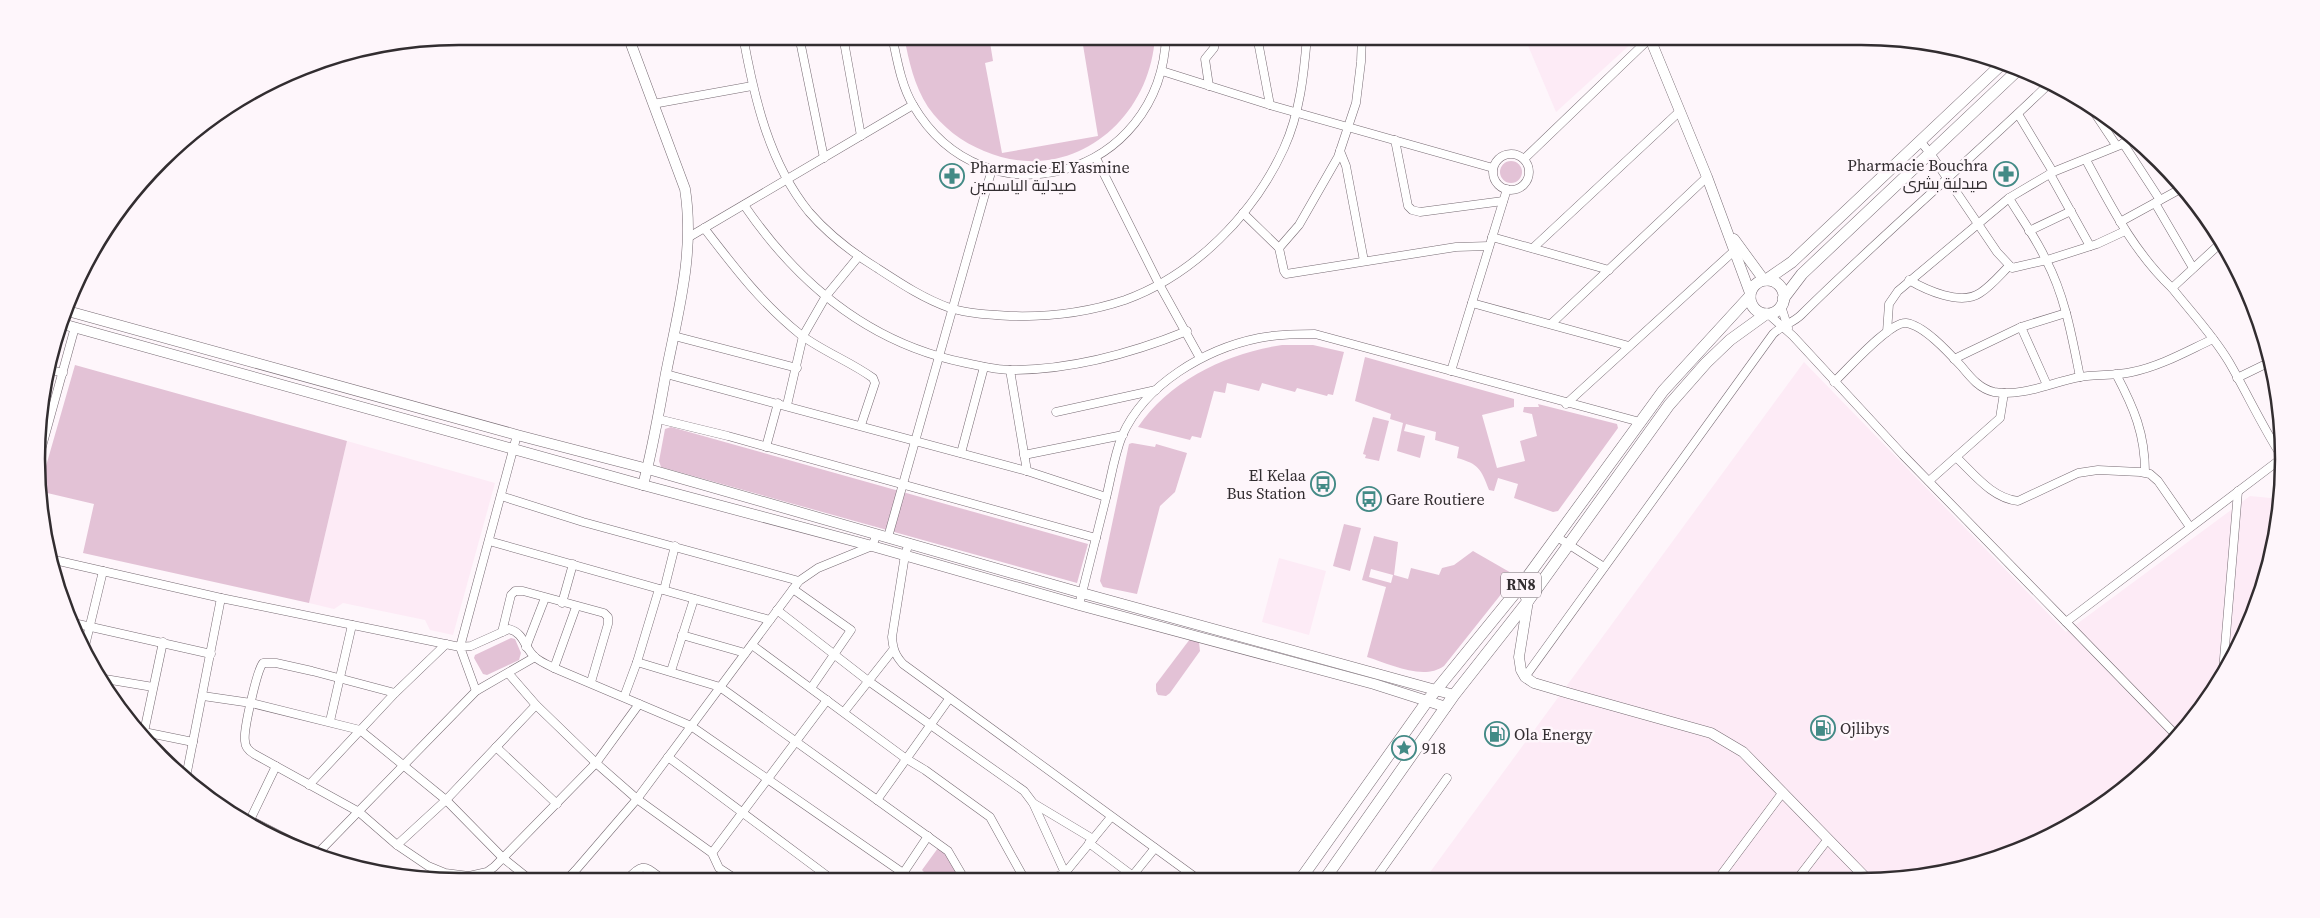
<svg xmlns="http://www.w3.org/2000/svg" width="2320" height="918" viewBox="0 0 2320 918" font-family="'Source Serif 4',Cairo,serif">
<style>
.built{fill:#fdebf6}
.green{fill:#e3c2d6;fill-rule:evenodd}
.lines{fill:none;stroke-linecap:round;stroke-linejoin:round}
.street-casing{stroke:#776b73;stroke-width:9}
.secondary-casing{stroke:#776b73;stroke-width:11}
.primary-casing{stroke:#776b73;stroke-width:12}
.street{stroke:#fff;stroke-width:8}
.secondary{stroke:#fff;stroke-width:10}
.primary{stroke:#fff;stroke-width:11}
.labels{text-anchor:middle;stroke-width:5;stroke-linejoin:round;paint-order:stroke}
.shield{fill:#fef6fb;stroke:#6f696d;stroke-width:1}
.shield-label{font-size:15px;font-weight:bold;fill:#322d30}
.poi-label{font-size:16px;fill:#322d30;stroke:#fef6fb;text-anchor:start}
.rim{fill:none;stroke:#322d30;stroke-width:2.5}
</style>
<rect width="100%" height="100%" fill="#fef6fb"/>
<g class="built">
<path d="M1524,36h109l2,4 -79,72z"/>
<path d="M1804,362l262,270 184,-136 31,3 -12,70 -56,125 -73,83 -92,61 -132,40 -491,1z"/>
<path d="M347,441l148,42 -42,152 -23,-5 -5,-10 -82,-17 -9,6 -25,-6z"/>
<path d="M1279,558l47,13 -17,64 -47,-13z"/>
</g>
<g class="green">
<path d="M904,36h85l4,25 -8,2 17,90 96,-17 -15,-91 -8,1 -2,-10h82c-5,87 -87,151 -171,115 -22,-9 -42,-24 -56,-44 -14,-22 -19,-45 -24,-71z"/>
<circle cx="1511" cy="172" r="11"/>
<path d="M1282,345h31l31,7 -11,43 -5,-1 -1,2 -30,-8 -2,4 -33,-9 -3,8 -32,-8 -2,10 -11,-2 -13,47 -9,-2 -2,4 -52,-13c32,-47 89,-74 144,-82z"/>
<path d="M1365,357l149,42v8l-32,8 15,53 28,-7 -5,-20 17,-5 -5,-22 -9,-2 1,-5h15l-1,-3 79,20 1,4 -60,83 -5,1 -39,-14 4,-14 -20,-6 -4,13 -5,-1c-8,-21 -10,-26 -32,-32l2,-11 -24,-7 1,-8 -30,-8 -2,7 21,5 -5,22 -23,-7 6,-28 -13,-4 1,-5 -36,-13z"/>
<path d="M75,365l272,76 -38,162 -226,-50 11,-49 -51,-12 -1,-12z"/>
<path d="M1373,417l16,4 -10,40 -14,-3 1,-3 -3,-1z"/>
<path d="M671,427l417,117 -11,39 -416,-116 -2,-6 6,-32z"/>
<path d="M1132,443l23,4 1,-3 31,9 -12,39 -15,14 -23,88 -34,-7 -3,-6 29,-137z"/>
<path d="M1344,524l17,4 -11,43 -17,-5z"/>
<path d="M1374,536l24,6 -4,33 14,4 3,-11 28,7 3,-7 12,-3 19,-14 40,23 1,4 -70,88c-21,15 -54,-2 -77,-9l19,-70 -24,-7zM1371,569l22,6 -2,8 -22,-6z"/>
<path d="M511,638l4,1 6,14 -2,7 -32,15 -4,-1 -9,-16 1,-3z"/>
<path d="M1190,639l9,3 1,9 -30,42 -4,3 -8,-1 -2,-4v-7z"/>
<path d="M938,848l11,8 9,21 -6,4h-29l4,-6 -5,-5z"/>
</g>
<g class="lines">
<defs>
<g id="street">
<path d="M743,36c11,61 26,127 66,176 20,23 42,40 68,56 23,15 47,31 73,40 19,6 42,7 62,8 37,1 77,-4 113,-16 69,-25 129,-86 159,-152 16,-35 20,-74 23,-112"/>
<path d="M799,36l25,122"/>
<path d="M843,36l18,100"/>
<path d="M892,36c5,23 9,49 21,69 72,123 248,72 253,-69"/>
<path d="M1257,36l13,69"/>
<path d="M1162,71l108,34 223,63"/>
<path d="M1209,86l-4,-27 9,-11 1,-12"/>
<path d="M653,104l99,-18"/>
<path d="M2090,106l26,39"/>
<path d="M2018,114l35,58"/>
<path d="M1395,140l13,66 4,4 8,2 83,-11"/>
<path d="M1920,141l10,12 67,99 15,16 35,-8 50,-16 28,-13"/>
<path d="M2123,143l37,57"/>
<path d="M1340,151l6,15 18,95"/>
<circle cx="1511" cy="172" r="18"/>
<path d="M1096,158l63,126 41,74"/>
<path d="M1524,159l126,-121"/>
<path d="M2086,160c25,46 47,91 86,128l51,-47"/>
<path d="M2050,174l40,72"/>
<path d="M2009,198c12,20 27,40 37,62 19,36 26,77 34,117"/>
<path d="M2155,203l38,65"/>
<path d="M744,205c54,79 126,139 222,158 14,3 30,7 45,7 61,0 119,-16 176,-39"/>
<path d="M1243,213l36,35 5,23 2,3 170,-27 33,-1"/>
<path d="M2120,222l64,-35"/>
<path d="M704,228c30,39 58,76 97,107 23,17 50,27 72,43l2,5 -14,42"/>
<path d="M2029,231l42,-20"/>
<path d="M689,237l224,-132"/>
<path d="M1492,237l117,33"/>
<path d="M1279,248l20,-23 39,-68 18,-54 5,-41 1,-26"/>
<path d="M1533,248l147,-137"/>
<path d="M1909,280c17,10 52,26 71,13 11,-7 20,-18 29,-27"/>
<path d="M2172,288c19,24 41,47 57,74 18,31 33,64 53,95"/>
<path d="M1472,303l157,43"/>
<path d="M1781,306l7,22"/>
<path d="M1767,313l26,23 110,119 163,167 216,-164"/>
<path d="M1551,324l156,-147"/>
<path d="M2021,327l26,58"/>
<path d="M1887,332l2,-28 9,-13 111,-93 44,-26 82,-33"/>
<path d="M674,336l123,32"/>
<path d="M1954,359l67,-32 45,-14"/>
<path d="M48,369l15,4"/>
<path d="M1010,370l17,101"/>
<path d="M1451,371l56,-182"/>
<path d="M666,374l361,97 79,26"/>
<path d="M2116,374c18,34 29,60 29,98"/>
<path d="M2237,378l33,-16"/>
<path d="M1834,382c13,-12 56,-61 72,-59 18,2 44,31 56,44 9,11 18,22 32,25 29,5 58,-10 86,-15 17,-3 35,-1 52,-5 29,-6 55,-21 81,-33"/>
<path d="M1566,404l168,-153"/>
<path d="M787,405l16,-69 23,-40 33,-40"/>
<path d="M1056,412l100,-22"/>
<path d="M658,419l70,17 368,102"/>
<path d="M766,447l12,-44"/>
<path d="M41,450l34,-123"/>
<path d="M961,453l23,-86"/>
<path d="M1024,455l99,-20"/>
<path d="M1956,457c19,18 36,41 62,44l60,-28 20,-3 42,2 10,2 8,7 32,46"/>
<path d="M1929,481l71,-63 4,-25"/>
<path d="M501,496l82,26 216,59"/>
<path d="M888,537l104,-368"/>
<path d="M1557,537l47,30"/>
<path d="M489,541l281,79"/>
<path d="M909,543l-4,12 -13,82c1,12 3,18 11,27l296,216"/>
<path d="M50,559l171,39 239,49 57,-212"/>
<path d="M793,589l58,41 -40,58"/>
<path d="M664,590l11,-44"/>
<path d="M562,603l11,-39"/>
<path d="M1079,605c9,-36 18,-71 27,-107 5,-20 8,-42 16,-62 23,-52 83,-87 137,-98 18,-4 38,-4 56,-4l325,88"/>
<path d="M777,610l90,70 157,111 9,12 32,70"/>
<path d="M69,622l142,32"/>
<path d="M2066,622l110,113"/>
<path d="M502,632l9,-37 4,-4h8l81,22 4,4v7l-17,58"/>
<path d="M682,635l63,18"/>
<path d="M752,645l153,113 20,12 65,47 35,63"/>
<path d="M526,647l19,-49"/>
<path d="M84,650l19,-79"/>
<path d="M637,662l83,25 228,164 17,29"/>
<path d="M554,668l22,-61"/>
<path d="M671,671l23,-72"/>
<path d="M2223,671l15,-180"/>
<path d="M509,674l27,31 60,58 41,36 75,54 7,15 20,13"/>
<path d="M1525,677l248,-343c9,-9 20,-11 28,-19 81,-80 168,-154 250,-233"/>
<path d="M99,678l54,9"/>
<path d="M476,691l-16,-44 11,-1 38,-17c16,4 15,20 27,29 5,4 12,7 18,10l137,58 212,147"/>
<path d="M395,693l-83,-22 -36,-8h-13c-6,7 -20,68 -18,78 0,6 4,10 9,13l105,58 38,33 31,21 17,7 24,3 18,-4 7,-5 102,-104 43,-59"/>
<path d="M203,696l48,7 109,27 86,70 57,58 30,24"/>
<path d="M624,697l13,-35 22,-73"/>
<path d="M844,712l49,-62"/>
<path d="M330,721l22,-96"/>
<path d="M144,732l19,-90"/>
<path d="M144,732l49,10"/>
<path d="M496,747l61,57"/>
<path d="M668,757l166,124"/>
<path d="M186,777l35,-179"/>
<path d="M309,785l86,-92 51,-49"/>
<path d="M877,800l72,-101"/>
<path d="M1033,803l60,36"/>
<path d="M236,816l14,4 68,35"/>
<path d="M250,820l26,-54"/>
<path d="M1089,843l44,33"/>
<path d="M397,845l49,-45 90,-95"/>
<path d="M712,853l115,-153"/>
<path d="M316,855l160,-164 59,-34"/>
<path d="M575,871l62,-72 162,-218 19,-13 54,-22 5,-12"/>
<path d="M1798,878l30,-39"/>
<path d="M1375,879l72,-101"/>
<path d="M1718,879l65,-87"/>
<path d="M1049,880l16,-7 46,-56"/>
<path d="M1129,880l26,-32"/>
<path d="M565,881l10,-10 -4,10"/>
<path d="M626,881c18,-21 19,-14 39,0"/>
<path d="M898,881l30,-45"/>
</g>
<g id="secondary">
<path d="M628,36l57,153c10,63 -7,123 -19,184 -7,38 -13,75 -23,112"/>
<path d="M1649,36l58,141 43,116"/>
<path d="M1734,239l30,41"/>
<path d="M64,310l453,125 131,34 434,124 372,102"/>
<path d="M59,323l584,162 229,61 207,59 295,79 72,23"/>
<path d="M1520,587l8,14 -9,56 2,13 4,7 9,6 34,10 143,40 32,19 123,126"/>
</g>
<g id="primary">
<path d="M1766,280l26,-18 211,-199"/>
<circle cx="1767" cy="297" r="17"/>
<path d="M1783,299l19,-25 217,-205"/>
<path d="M1300,880l128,-180 92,-113 143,-196 87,-95"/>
<path d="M1324,880l130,-185 74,-94 141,-196 37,-42 24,-23 36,-26"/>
</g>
</defs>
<use href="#street" class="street-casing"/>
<use href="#secondary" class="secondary-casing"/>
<use href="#primary" class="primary-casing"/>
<use href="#street" class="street"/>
<use href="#secondary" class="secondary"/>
<use href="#primary" class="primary"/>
</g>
<defs>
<symbol id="pharmacy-ring" viewBox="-11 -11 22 22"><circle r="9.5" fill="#fef6fb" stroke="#438a86" stroke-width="1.5"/><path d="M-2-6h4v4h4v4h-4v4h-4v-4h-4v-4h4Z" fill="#438a86"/></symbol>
<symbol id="bus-ring" viewBox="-11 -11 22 22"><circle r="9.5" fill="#fef6fb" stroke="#438a86" stroke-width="1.5"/><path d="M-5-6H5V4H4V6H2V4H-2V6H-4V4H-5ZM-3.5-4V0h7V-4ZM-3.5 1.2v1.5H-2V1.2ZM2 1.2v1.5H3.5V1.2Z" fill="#438a86"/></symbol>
<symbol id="fuel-ring" viewBox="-11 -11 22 22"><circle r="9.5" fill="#fef6fb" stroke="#438a86" stroke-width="1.5"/><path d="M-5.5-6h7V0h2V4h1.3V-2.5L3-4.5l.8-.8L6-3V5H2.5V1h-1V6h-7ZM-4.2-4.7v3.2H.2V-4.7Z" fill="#438a86"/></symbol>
<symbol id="sight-ring" viewBox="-11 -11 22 22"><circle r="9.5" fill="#fef6fb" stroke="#438a86" stroke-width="1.5"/><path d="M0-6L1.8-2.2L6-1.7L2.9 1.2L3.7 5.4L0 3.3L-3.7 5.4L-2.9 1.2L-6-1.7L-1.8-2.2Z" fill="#438a86"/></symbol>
</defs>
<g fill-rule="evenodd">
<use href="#pharmacy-ring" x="1992" y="160" width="28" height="28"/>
<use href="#pharmacy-ring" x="938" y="162" width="28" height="28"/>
<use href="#bus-ring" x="1309" y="470" width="28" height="28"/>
<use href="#bus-ring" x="1355" y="485" width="28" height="28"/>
<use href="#fuel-ring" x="1809" y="714" width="28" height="28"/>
<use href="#fuel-ring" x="1483" y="720" width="28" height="28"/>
<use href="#sight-ring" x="1390" y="734" width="28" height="28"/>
</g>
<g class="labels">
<rect class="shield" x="1501" y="572.5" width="40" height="25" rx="4"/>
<g class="shield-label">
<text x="1521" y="590">RN8</text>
</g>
<g class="poi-label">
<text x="1988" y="171" text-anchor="end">Pharmacie Bouchra<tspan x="1988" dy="18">صيدلية بشرى</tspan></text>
<text x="970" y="173">Pharmacie El Yasmine<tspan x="970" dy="18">صيدلية الياسمين</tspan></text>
<text x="1306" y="481" text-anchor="end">El Kelaa<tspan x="1306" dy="18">Bus Station</tspan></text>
<text x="1386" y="505">Gare Routiere</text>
<text x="1840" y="734">Ojlibys</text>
<text x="1514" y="740">Ola Energy</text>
<text x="1422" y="754">918</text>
</g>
</g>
<path d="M0 0H2320V918H0ZM459 45H1861A414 414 0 0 1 2275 459V459A414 414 0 0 1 1861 873H459A414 414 0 0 1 45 459V459A414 414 0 0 1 459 45Z" fill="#fef6fb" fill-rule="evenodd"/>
<path class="rim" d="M459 45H1861A414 414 0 0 1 2275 459V459A414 414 0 0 1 1861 873H459A414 414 0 0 1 45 459V459A414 414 0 0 1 459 45Z"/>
</svg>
